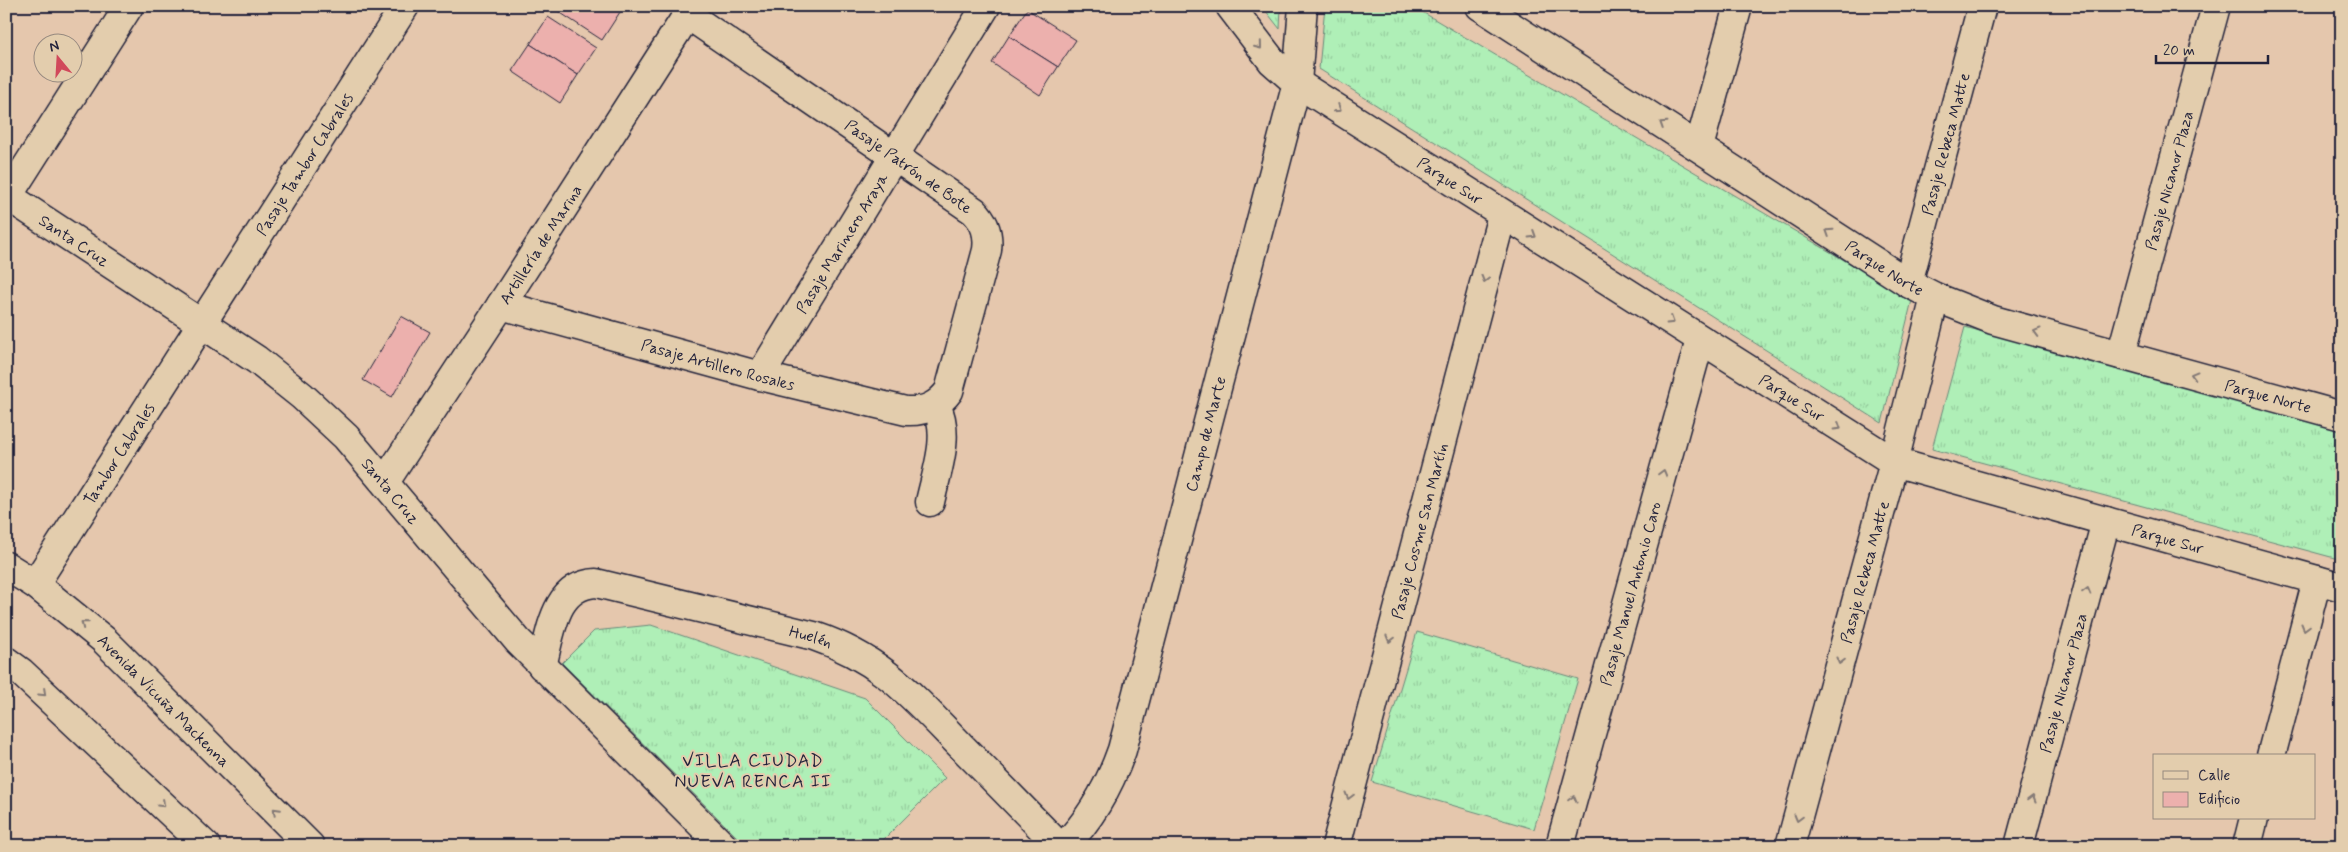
<svg xmlns="http://www.w3.org/2000/svg" width="2348" height="852" viewBox="0 0 2348 852" font-family="Mynerve,sans-serif">
<style>
.grass{fill:url(#grass-tufts);stroke:#688879}
.building{fill:#ecb0ad;stroke:#22223b}
.lines{fill:none;stroke-linecap:round;stroke-linejoin:round}
.street-casing{stroke:#22223b;stroke-width:31}
.secondary-casing{stroke:#22223b;stroke-width:31}
.street{stroke:#e3cdad;stroke-width:28}
.secondary{stroke:#e3cdad;stroke-width:28}
.oneway{stroke:#827874}
.labels{text-anchor:middle;stroke-width:4;stroke-linejoin:round;paint-order:stroke}
.street-label{font-size:16px;fill:#22223b;stroke:#e3cdad}
.neighbourhood-label{font-size:18px;letter-spacing:1px;fill:#22223b;stroke:#e3cdad}
</style>
<defs>
<pattern id="grass-tufts" width="24" height="20" patternUnits="userSpaceOnUse" patternTransform="scale(1.25)"><rect width="24" height="20" fill="#afefb7"/><path d="M3 7l-1-3M5 7V3M7 7l1-3M15 17l-1-3M17 17v-4M19 17l1-3" fill="none" stroke="#96cd9e"/></pattern>
</defs>
<rect width="100%" height="100%" fill="#e5c7ad"/>
<filter id="ink" filterUnits="userSpaceOnUse"><feTurbulence type="fractalNoise" baseFrequency=".02" numOctaves="2"/><feDisplacementMap in="SourceGraphic" scale="10" xChannelSelector="R" yChannelSelector="G"/><feConvolveMatrix kernelMatrix="1 2 1 2 8 2 1 2 1" color-interpolation-filters="sRGB"/></filter>
<g filter="url(#ink)">
<g class="grass">
<path d="M1262,6h19l-1,23z"/>
<path d="M1325,6h87l500,294 -30,123 -563,-354z"/>
<path d="M1965,327l377,102v131l-410,-111z"/>
<path d="M651,625l214,73 80,80 -68,68h-131l-184,-183 32,-32z"/>
<path d="M1417,632l161,47 -44,150 -162,-47z"/>
</g>
<g class="building">
<path d="M554,6h57l9,6 -18,28 -49,-32z"/>
<path d="M611,6h12l-3,6z"/>
<path d="M1027,9l49,31 -18,27 -49,-31z"/>
<path d="M548,17l48,31 -18,27 -48,-31z"/>
<path d="M1009,36l49,31 -18,28 -48,-32z"/>
<path d="M530,44l48,31 -18,28 -48,-32z"/>
<path d="M401,316l29,16 -38,65 -29,-17z"/>
</g>
<g class="lines">
<defs>
<g id="street">
<path id="s1" d="M1230,6l42,55 25,22 597,379 448,125"/>
<path id="s2" d="M1480,6l428,277 27,14 58,23 349,96"/>
<path d="M1699,147l39,-141"/>
<path id="s3" d="M6,195l251,165 45,36 44,41 172,204 205,205"/>
<path d="M8,196l121,-190"/>
<path id="s4" d="M1908,283l74,-277"/>
<path id="s5" d="M501,305l259,71 146,35c19,1 32,-5 43,-20l38,-141c2,-16 -2,-28 -13,-39l-286,-196"/>
<path id="s6" d="M2121,355l95,-349"/>
<path id="s7" d="M760,376l226,-370"/>
<path id="s8" d="M385,482l116,-177 192,-299"/>
<path d="M930,502c7,-32 21,-67 6,-97"/>
<path id="s9" d="M35,584l370,-578"/>
<path id="s10" d="M542,666c9,-33 12,-81 54,-83l218,53c68,23 98,60 147,110 33,33 65,66 98,100"/>
<path d="M2271,756l46,-176"/>
<path id="s11" d="M1064,846c28,-28 45,-59 58,-96l175,-667 6,-77"/>
<path id="s12" d="M1336,846l166,-631"/>
<path id="s13" d="M1560,846l140,-506"/>
<path id="s14" d="M1790,846l104,-384 41,-165"/>
<path id="s15" d="M2019,846l87,-325"/>
<path d="M2247,846l7,-28"/>
</g>
<g id="secondary">
<path id="s16" d="M6,566l29,18 69,56 206,206"/>
<path d="M6,661l15,11 185,174"/>
</g>
</defs>
<use href="#street" class="street-casing"/>
<use href="#secondary" class="secondary-casing"/>
<use href="#street" class="street"/>
<use href="#secondary" class="secondary"/>
</g>
<defs><path id="oneway-chevron" d="M-2-3.5L2.5 0L-2 3.5" fill="none" stroke-width="1.6" stroke-linecap="round" stroke-linejoin="round" transform="scale(1.25)"/></defs>
<g class="oneway">
<use href="#oneway-chevron" transform="translate(1259 46) rotate(51)"/>
<use href="#oneway-chevron" transform="translate(1338 109) rotate(33)"/>
<use href="#oneway-chevron" transform="translate(1663 124) rotate(-147)"/>
<use href="#oneway-chevron" transform="translate(1829 232) rotate(-147)"/>
<use href="#oneway-chevron" transform="translate(1533 235) rotate(32)"/>
<use href="#oneway-chevron" transform="translate(1485 279) rotate(105)"/>
<use href="#oneway-chevron" transform="translate(1671 321) rotate(32)"/>
<use href="#oneway-chevron" transform="translate(2037 332) rotate(-165)"/>
<use href="#oneway-chevron" transform="translate(2194 375) rotate(-165)"/>
<use href="#oneway-chevron" transform="translate(1838 427) rotate(32)"/>
<use href="#oneway-chevron" transform="translate(1663 473) rotate(-75)"/>
<use href="#oneway-chevron" transform="translate(2087 591) rotate(-75)"/>
<use href="#oneway-chevron" transform="translate(84 624) rotate(-141)"/>
<use href="#oneway-chevron" transform="translate(2305 627) rotate(105)"/>
<use href="#oneway-chevron" transform="translate(1390 639) rotate(105)"/>
<use href="#oneway-chevron" transform="translate(1840 661) rotate(105)"/>
<use href="#oneway-chevron" transform="translate(43 693) rotate(43)"/>
<use href="#oneway-chevron" transform="translate(1349 796) rotate(105)"/>
<use href="#oneway-chevron" transform="translate(1573 799) rotate(-75)"/>
<use href="#oneway-chevron" transform="translate(2032 799) rotate(-75)"/>
<use href="#oneway-chevron" transform="translate(162 804) rotate(43)"/>
<use href="#oneway-chevron" transform="translate(276 811) rotate(-135)"/>
<use href="#oneway-chevron" transform="translate(1798 818) rotate(105)"/>
</g>
</g>
<g class="labels">
<g class="street-label">
<text dy="6" stroke="none"><textPath href="#s4" startOffset="144">Pasaje Rebeca Matte</textPath></text>
<text dy="6" stroke="none"><textPath href="#s9" startOffset="499">Pasaje Tambor Cabrales</textPath></text>
<text transform="translate(909 166) rotate(35)" y="6">Pasaje Patrón de Bote</text>
<text dy="6" stroke="none"><textPath href="#s1" startOffset="284">Parque Sur</textPath></text>
<text dy="6" stroke="none"><textPath href="#s6" startOffset="181">Pasaje Nicanor Plaza</textPath></text>
<text dy="6" stroke="none"><textPath href="#s3" startOffset="82">Santa Cruz</textPath></text>
<text dy="6" stroke="none"><textPath href="#s7" startOffset="156">Pasaje Marinero Araya</textPath></text>
<text dy="6" stroke="none"><textPath href="#s8" startOffset="284">Artillería de Marina</textPath></text>
<text dy="6" stroke="none"><textPath href="#s2" startOffset="482">Parque Norte</textPath></text>
<text dy="6" stroke="none"><textPath href="#s5" startOffset="225">Pasaje Artillero Rosales</textPath></text>
<text dy="6" stroke="none"><textPath href="#s2" startOffset="888">Parque Norte</textPath></text>
<text dy="6" stroke="none"><textPath href="#s1" startOffset="689">Parque Sur</textPath></text>
<text dy="6" stroke="none"><textPath href="#s11" startOffset="440">Campo de Marte</textPath></text>
<text dy="6" stroke="none"><textPath href="#s9" startOffset="155">Tambor Cabrales</textPath></text>
<text dy="6" stroke="none"><textPath href="#s3" startOffset="488">Santa Cruz</textPath></text>
<text dy="6" stroke="none"><textPath href="#s12" startOffset="326">Pasaje Cosme San Martín</textPath></text>
<text dy="6" stroke="none"><textPath href="#s1" startOffset="1094">Parque Sur</textPath></text>
<text dy="6" stroke="none"><textPath href="#s14" startOffset="284">Pasaje Rebeca Matte</textPath></text>
<text dy="6" stroke="none"><textPath href="#s13" startOffset="262">Pasaje Manuel Antonio Caro</textPath></text>
<text dy="6" stroke="none"><textPath href="#s10" startOffset="329">Huelén</textPath></text>
<text dy="6" stroke="none"><textPath href="#s15" startOffset="169">Pasaje Nicanor Plaza</textPath></text>
<text dy="6" stroke="none"><textPath href="#s16" startOffset="208">Avenida Vicuña Mackenna</textPath></text>
</g>
<g class="neighbourhood-label">
<text x="753" y="766">VILLA CIUDAD<tspan x="753" dy="21">NUEVA RENCA II</tspan></text>
</g>
</g>
<rect width="2348" height="852" fill="none" stroke="#e3cdad" stroke-width="25"/>
<rect x="12" y="12" width="2323" height="827" fill="none" stroke="#22223b" stroke-width="2" filter="url(#ink)"/>
<rect x="2153" y="754" width="162" height="65" fill="#e3cdad" stroke="#96897f"/>
<rect x="2163" y="771" width="25" height="8" fill="#e3cdad" stroke="#96897f"/>
<text x="2198" y="780" font-size="15" fill="#22223b">Calle</text>
<rect x="2163" y="792" width="25" height="15" fill="#ecb0ad" stroke="#96897f"/>
<text x="2198" y="804" font-size="15" fill="#22223b">Edificio</text>
<g transform="translate(58 58) rotate(342)"><circle r="24" fill="#e3cdad" stroke="#96897f"/>
<path d="M0-4L9 19L0 12L-9 19Z" fill="#d1495b"/>
<text y="-8" font-size="14" font-weight="bold" text-anchor="middle" fill="#22223b">N</text>
</g>
<path d="M2156 55v8h112v-8" fill="none" stroke="#22223b" stroke-width="2.5"/>
<text x="2163" y="55" font-size="15" fill="#22223b" stroke="#e3cdad" stroke-width="4" paint-order="stroke">20 m</text>
</svg>
